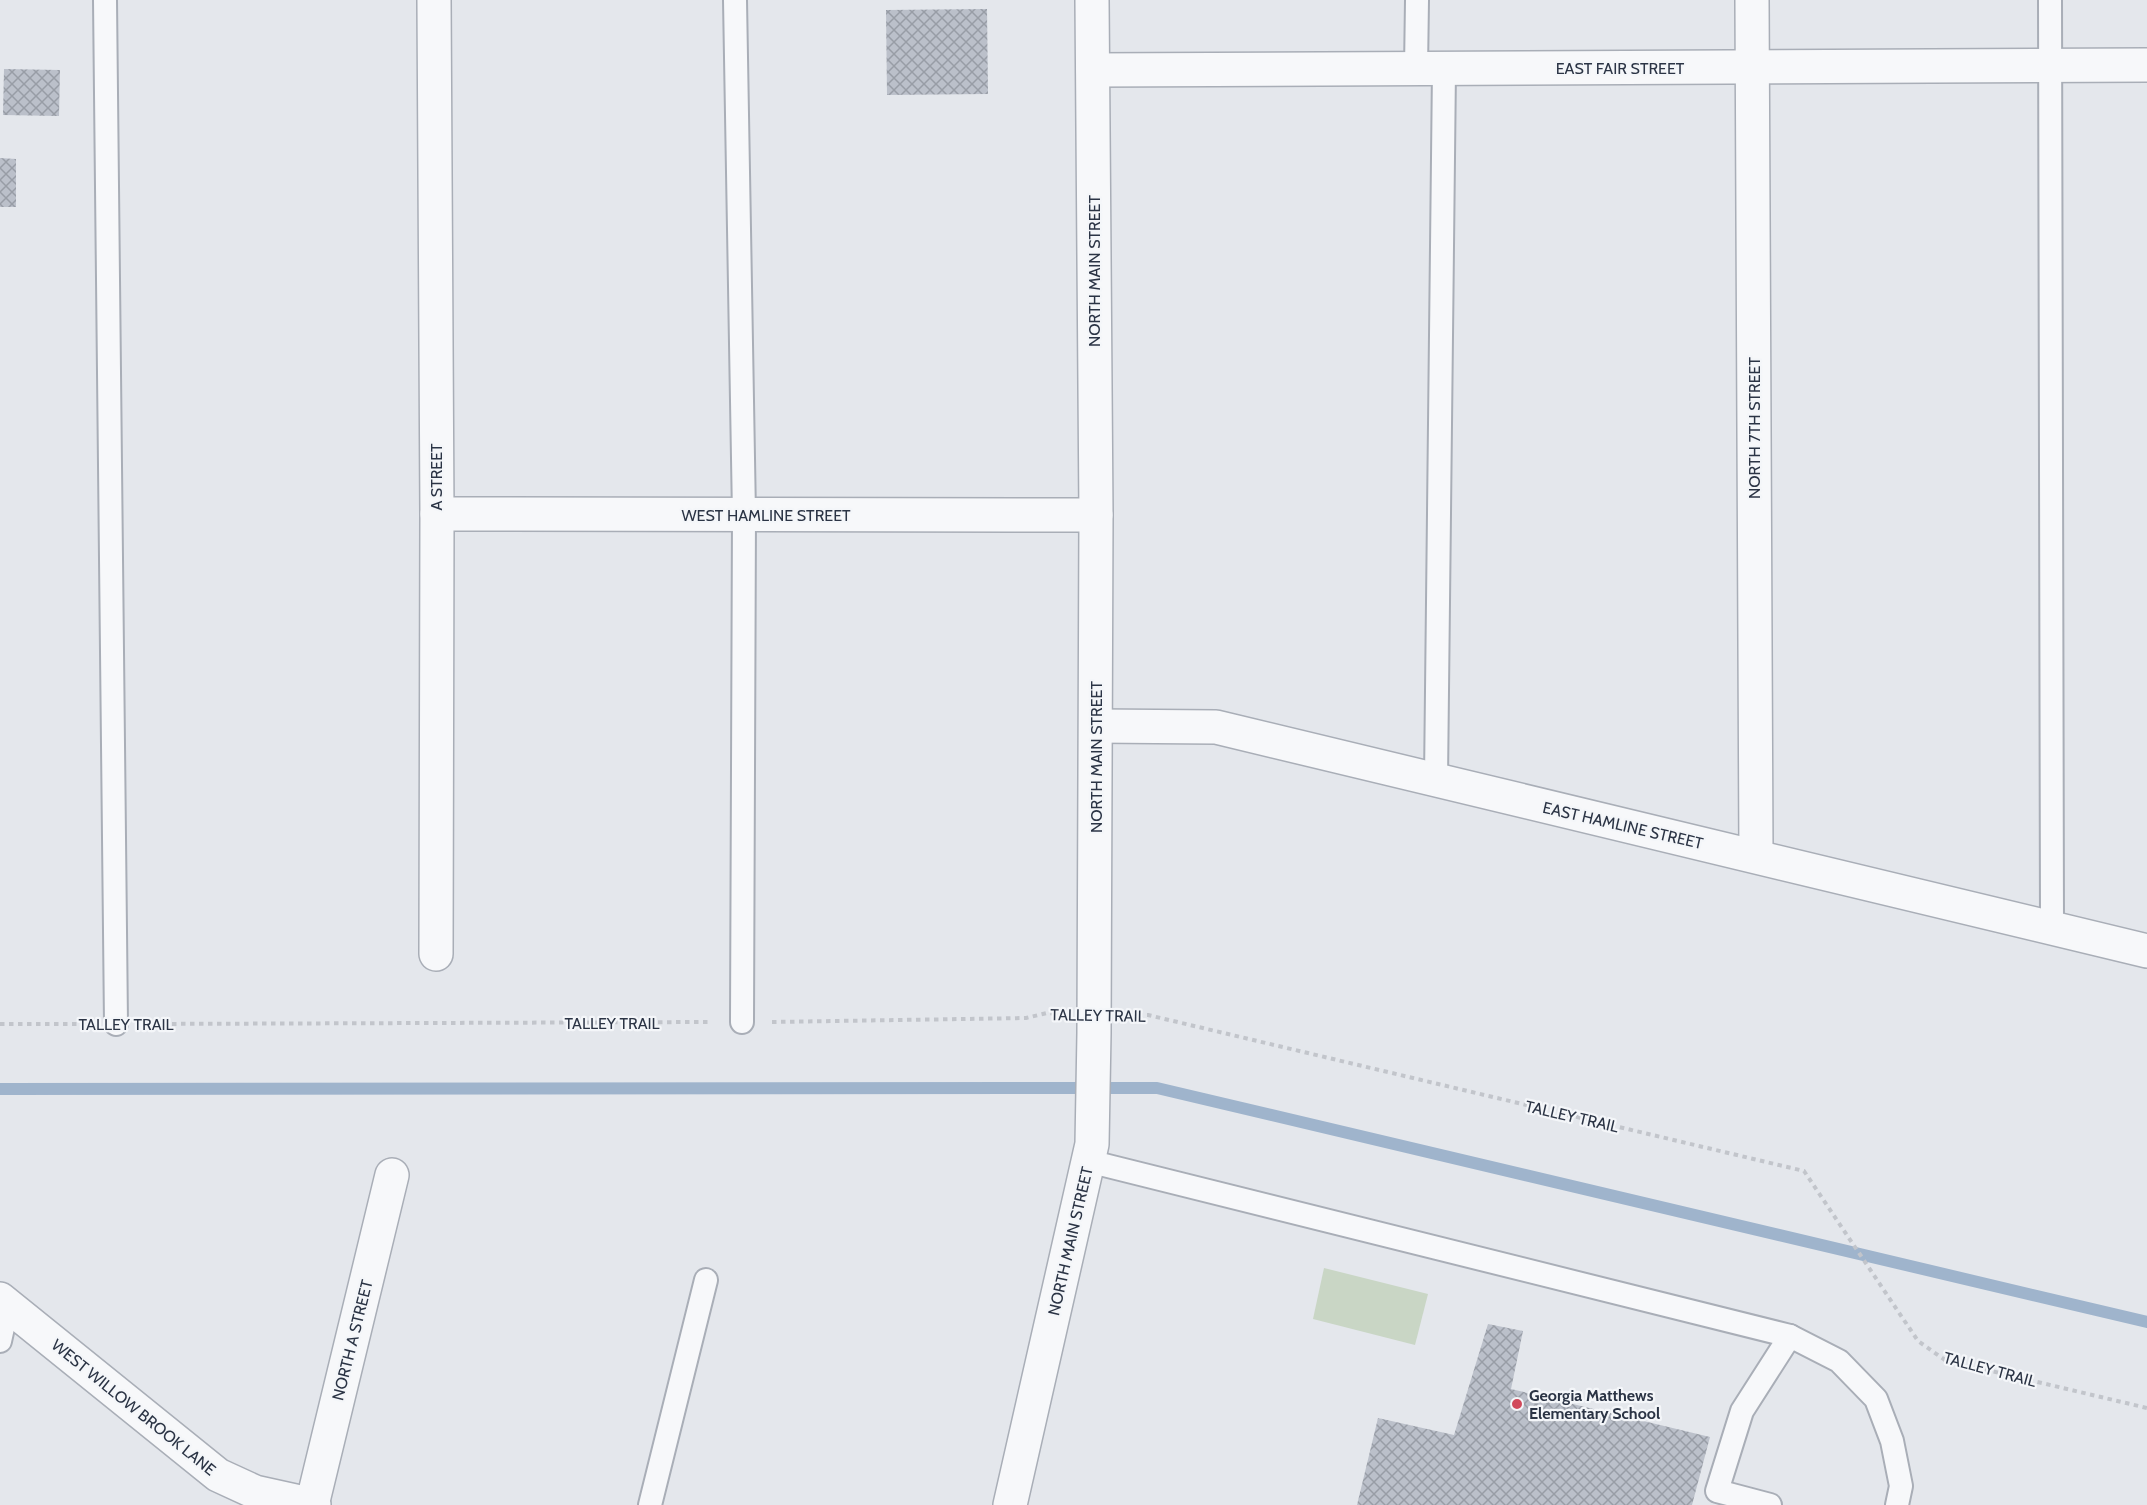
<svg xmlns="http://www.w3.org/2000/svg" width="2147" height="1505" viewBox="0 0 2147 1505" font-family="Cabin,sans-serif">
<style>
.green{fill:#c9d6c5}
.lines{fill:none;stroke-linecap:round;stroke-linejoin:round}
.stream{stroke:#9fb4cc;stroke-width:12}
.building{fill:url(#building-cross-hatch)}
.service-casing{stroke:#a9aeb7;stroke-width:26}
.minor-casing{stroke:#a9aeb7;stroke-width:36}
.tertiary-casing{stroke:#a9aeb7;stroke-width:36}
.path{stroke:#c2c5cb;stroke-width:4;stroke-dasharray:4.5 4.5;stroke-linecap:butt}
.service{stroke:#f7f8fa;stroke-width:22}
.minor{stroke:#f7f8fa;stroke-width:33}
.tertiary{stroke:#f7f8fa;stroke-width:33}
.poi-dot{fill:#d1495b;stroke:#f4f6f9;stroke-width:2}
.labels{text-anchor:middle;stroke-width:4.5;stroke-linejoin:round;paint-order:stroke}
.street-label{font-size:16px;fill:#2b3445;stroke:#f4f6f9}
.poi-label{font-size:16px;font-weight:bold;fill:#2b3445;stroke:#f4f6f9;text-anchor:start}
</style>
<defs>
<pattern id="building-cross-hatch" width="8" height="8" patternUnits="userSpaceOnUse" patternTransform="scale(1.5)"><rect width="8" height="8" fill="#bbc0ca"/><path d="M0 0l8 8M0 8l8-8" fill="none" stroke="#989da6"/></pattern>
</defs>
<rect width="100%" height="100%" fill="#e4e7ec"/>
<path class="green" d="M1324,1268l104,26 -13,51 -102,-26z"/>
<g class="lines">
<path class="stream" d="M0,1089l1157,-1 990,234"/>
</g>
<g class="building">
<path d="M987,9l1,85 -101,1 -1,-85z"/>
<path d="M4,69l56,1 -1,46 -56,-1z"/>
<path d="M0,158l16,1v48h-16z"/>
<path d="M1488,1324l35,7 -12,58 199,48 -18,68h-335l21,-87 76,17z"/>
</g>
<g class="lines">
<defs>
<g id="service">
<path d="M105,0l11,1024"/>
<path d="M735,0l9,515 -2,507"/>
<path d="M2050,0l2,928"/>
<path d="M1416,69l1,-69"/>
<path d="M1436,780l8,-711"/>
<path d="M1088,1161l702,175 49,25 37,38 16,42 9,45 -4,19"/>
<path d="M0,1341l8,-36"/>
<path d="M650,1505l56,-225"/>
<path d="M1770,1505l-53,-14 25,-80 48,-75"/>
</g>
<g id="minor">
<path d="M434,0l3,514 -1,440"/>
<path d="M1752,0l4,856"/>
<path d="M437,514l659,1"/>
<path d="M1096,726l120,1 931,224"/>
<path d="M0,1299l218,176 37,17 59,13"/>
<path d="M312,1505l80,-330"/>
</g>
<g id="tertiary">
<path d="M1093,70l1054,-5"/>
<path d="M1010,1505l82,-361 2,-111 2,-518 -4,-515"/>
</g>
</defs>
<use href="#service" class="service-casing"/>
<use href="#minor" class="minor-casing"/>
<use href="#tertiary" class="tertiary-casing"/>
<g class="path">
<path d="M1129,1015h19l656,156 114,170 27,19 202,48"/>
<path d="M772,1022l254,-4 21,-5 11,1"/>
<path d="M0,1024h87"/>
<path d="M145,1024l566,-2"/>
</g>
<use href="#service" class="service"/>
<use href="#minor" class="minor"/>
<use href="#tertiary" class="tertiary"/>
</g>
<circle class="poi-dot" cx="1517" cy="1404" r="6"/>
<g class="labels">
<g class="street-label">
<text x="1620" y="74">EAST FAIR STREET</text>
<text transform="translate(1094 271) rotate(-90)" y="6">NORTH MAIN STREET</text>
<text transform="translate(1754 428) rotate(-90)" y="6">NORTH 7TH STREET</text>
<text transform="translate(436 477) rotate(-90)" y="6">A STREET</text>
<text x="766" y="521">WEST HAMLINE STREET</text>
<text transform="translate(1096 757) rotate(-90)" y="6">NORTH MAIN STREET</text>
<text transform="translate(1623 825) rotate(13)" y="6">EAST HAMLINE STREET</text>
<text transform="translate(1098 1015) rotate(1)" y="6">TALLEY TRAIL</text>
<text x="612" y="1029">TALLEY TRAIL</text>
<text x="126" y="1030">TALLEY TRAIL</text>
<text transform="translate(1572 1116) rotate(13)" y="6">TALLEY TRAIL</text>
<text transform="translate(1070 1241) rotate(-77)" y="6">NORTH MAIN STREET</text>
<text transform="translate(352 1340) rotate(-76)" y="6">NORTH A STREET</text>
<text transform="translate(1990 1369) rotate(15)" y="6">TALLEY TRAIL</text>
<text transform="translate(134 1407) rotate(39)" y="6">WEST WILLOW BROOK LANE</text>
</g>
<g class="poi-label">
<text x="1529" y="1401">Georgia Matthews<tspan x="1529" dy="18">Elementary School</tspan></text>
</g>
</g>
</svg>
